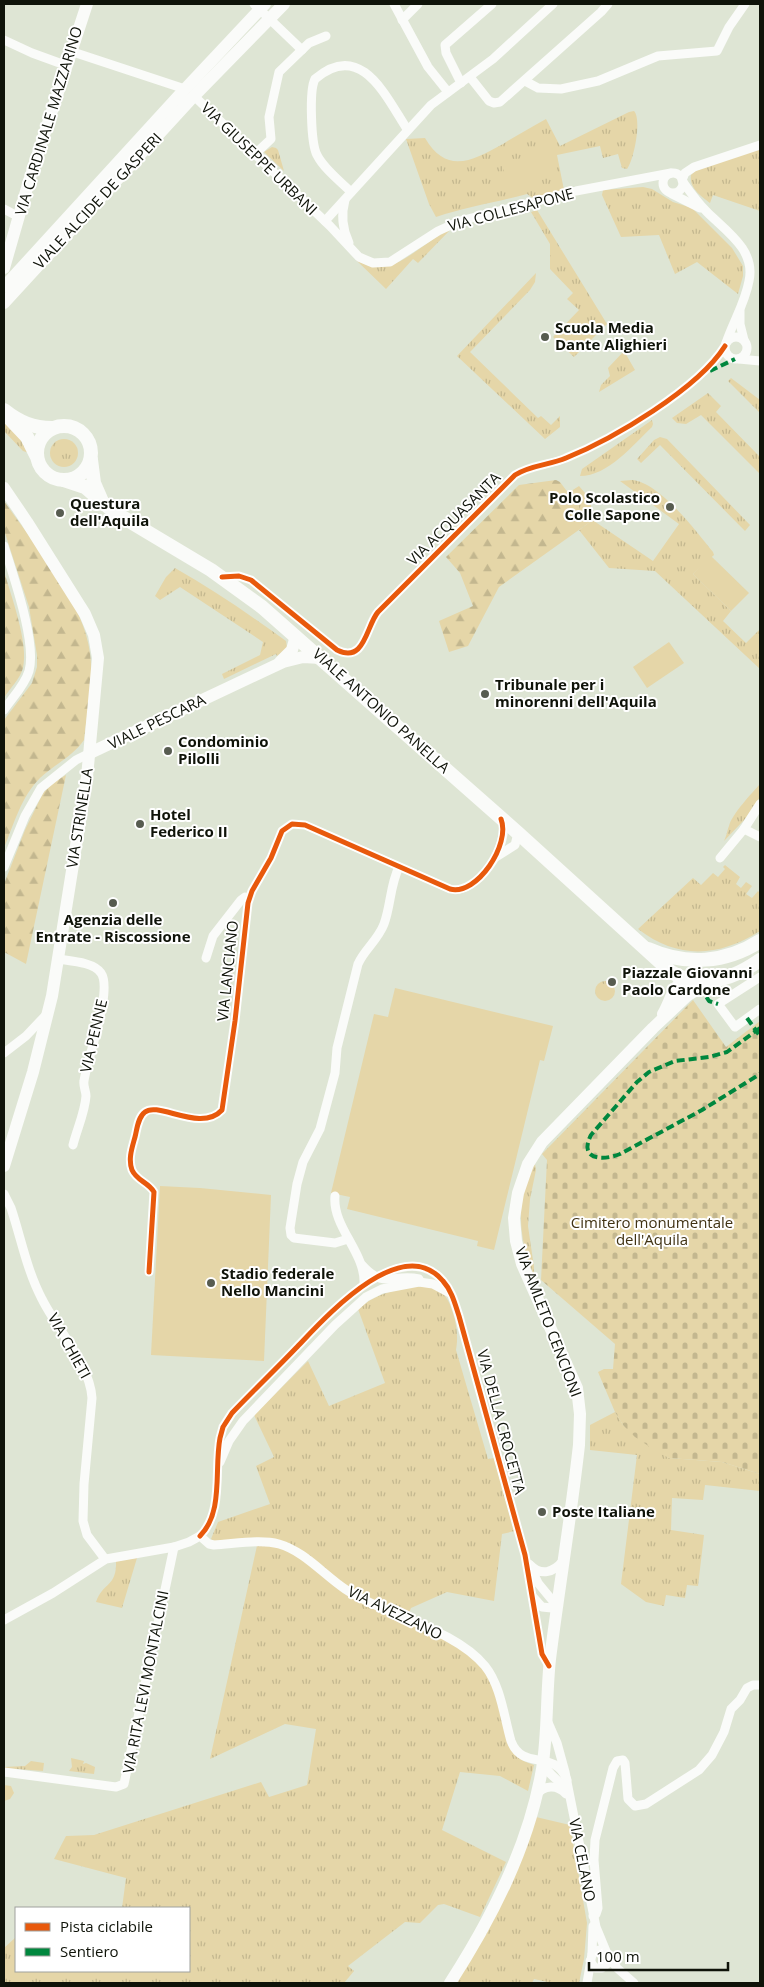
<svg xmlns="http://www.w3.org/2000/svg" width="764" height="1987" viewBox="0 0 764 1987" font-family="'Open Sans',sans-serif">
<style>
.grass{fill:url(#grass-tufts)}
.forest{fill:url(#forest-firs)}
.cemetery{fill:url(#cemetery-stones)}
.garden{fill:#e5d6a8}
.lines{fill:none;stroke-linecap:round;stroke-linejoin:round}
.street{stroke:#fafbf9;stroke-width:9}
.secondary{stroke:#fafbf9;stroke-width:12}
.primary{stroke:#fafbf9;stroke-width:14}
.quiet{stroke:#00873e;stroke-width:4;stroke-dasharray:8 4;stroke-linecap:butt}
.cycleway-casing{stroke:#fff;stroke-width:8}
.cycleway{stroke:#e8590c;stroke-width:5}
.poi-dot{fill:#575c50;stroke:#fff;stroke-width:2}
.labels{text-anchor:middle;stroke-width:4;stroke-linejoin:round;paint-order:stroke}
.street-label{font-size:15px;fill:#0f1309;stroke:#fff}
.poi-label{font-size:15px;font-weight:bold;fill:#0f1309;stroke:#fff;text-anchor:start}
.park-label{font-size:15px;fill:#403213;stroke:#fff}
</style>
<defs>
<pattern id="grass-tufts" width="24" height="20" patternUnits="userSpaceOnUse" patternTransform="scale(1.25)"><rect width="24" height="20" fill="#e5d6a8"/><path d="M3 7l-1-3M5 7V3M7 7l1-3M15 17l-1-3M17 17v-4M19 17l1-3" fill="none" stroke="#c3b78f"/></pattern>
<pattern id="forest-firs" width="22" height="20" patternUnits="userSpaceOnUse" patternTransform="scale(1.25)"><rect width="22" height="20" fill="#e5d6a8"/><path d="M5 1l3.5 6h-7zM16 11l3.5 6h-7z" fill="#c3b78f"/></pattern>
<pattern id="cemetery-stones" width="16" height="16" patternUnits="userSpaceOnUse" patternTransform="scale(1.25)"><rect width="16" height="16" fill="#e5d6a8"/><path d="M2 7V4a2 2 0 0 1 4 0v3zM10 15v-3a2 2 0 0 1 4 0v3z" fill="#c3b78f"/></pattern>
</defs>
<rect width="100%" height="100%" fill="#dee5d4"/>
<g class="grass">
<path d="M634,111c8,8 0,49 -7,58l-5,-1 -4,-14 -15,4 -3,-12 -43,9 7,35 -31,8 -6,-4c-30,8 -61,13 -91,23l-7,-13 -23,-65 19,-1c22,37 47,23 78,6 14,-9 29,-17 43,-25l14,27 69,-34z"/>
<path d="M272,147l4,1 2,2 6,21 -20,-19z"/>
<path d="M760,148v63l-47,-16 -3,8c-9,-7 -21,-15 -19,-28l4,-4z"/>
<path d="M643,187l9,2 21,13 19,6 40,40 11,18v10l-5,18 -41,-32 -22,12 -16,-39 -38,2 -19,-42 1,-5z"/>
<path d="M537,210l70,114 -33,33 -21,-20 26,-27 -12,-11 6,-6 -23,-24v-25l-19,-32z"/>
<path d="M450,230l-32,33 -5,-4 -27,30 -30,-29c38,22 61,-16 94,-30z"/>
<path d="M536,273l-1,9 -5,8 -60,62 68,66 3,-2 10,9 9,-9v11l-15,12 -88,-83z"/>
<path d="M624,351l11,19 -36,22 2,-7 9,-9 -2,-8z"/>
<path d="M731,378l29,22v13l-32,-32z"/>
<path d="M708,393l13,13 -5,6 44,45v17l-59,-59 -15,9 -9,-1 -5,-5z"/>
<path d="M652,420l1,4 -1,3c-19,18 -44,49 -72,49l2,-7z"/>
<path d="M4,421l14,13 11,19 -6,-2 -19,-20z"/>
<path d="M660,437l7,2 83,86 -5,6 -85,-86 -19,18 -4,-4 17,-19z"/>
<circle cx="64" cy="453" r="14"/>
<path d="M632,480c27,2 64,51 81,72l1,3 -21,19 38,37 -8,10 23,22 14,-14v40l-105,-98 -46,-3 -30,-38 11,-8 -22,-29 11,-7 12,14v19l62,42 26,-37 -59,-43z"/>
<path d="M175,568c39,22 75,47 111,73l1,7 -10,8 -1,-2 -52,25 -2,-5 38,-19 3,-13 -83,-55 -20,13 -5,-4 11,-19z"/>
<path d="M760,784v13l-15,22 -21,22c3,-6 3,-10 5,-15 3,-12 23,-33 31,-42z"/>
<path d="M725,865l15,12 -4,7 5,4 5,-6 6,4 -6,8 6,4 6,-7 2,2v38c-41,26 -82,29 -122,-2l55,-51 8,7 12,-12 5,4 7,-8 -2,-2z"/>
<circle cx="605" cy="991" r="10"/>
<path d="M535,1164l1,6 -6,29 -2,27 6,41v8c-16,-36 -19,-76 1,-111z"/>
<path d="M411,1287c29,-2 37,5 44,33 2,11 3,19 1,30l32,109 6,-1 21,73 -13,3 -8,67 -47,-9 -36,16 -5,12c30,15 71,31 86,63 8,16 13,46 18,64 6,11 12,14 24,18l-6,26 -28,-15 -40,-4 -18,58 64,32 -26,55 -36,-13 -6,1 -18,18 -15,-1 -57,44 6,5 -10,12h-340v-35l12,-11v34h173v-63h-67l4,-30 -72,-19 12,-23 28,-1 167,-53 8,15 38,-12 9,-56 -31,-5 -75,35 48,-218h-44l-3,-2 7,-17 52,-18 -14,-38 18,-9 -20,-42 54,-54 21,45 56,-23 -27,-74c16,-14 32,-18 53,-22z"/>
<path d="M615,1412l8,13 46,33 53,4 38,12v17l-55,-6 -2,15 -31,-2 -1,32 33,5 -6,51 -11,-1 -2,13 -19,-3 -2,11 -18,-4 -25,-18 16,-129 -47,-5v-25z"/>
<path d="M137,1558l-15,50 -26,-6c7,-20 21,-15 20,-41z"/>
<path d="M71,1758l13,3 -1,3 3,-1 9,4 -1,7 -25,-3 3,-4z"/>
<path d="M31,1761l13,2 -1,8 -39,-3v-1l21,-1z"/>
<path d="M536,1817l34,8 17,98 -3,36 -5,24h-27l-18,-4 -2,4h-76z"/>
</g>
<g class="forest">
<path d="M556,480l4,2 30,40 -91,65 -31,59 -19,6 -10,-31 34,-15 -13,-33 -14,-16 73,-72z"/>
<path d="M4,501c29,42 80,101 86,152 4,28 -3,59 -6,87 -11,16 -30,25 -44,38 -19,19 -26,46 -36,70v-128l28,-37 5,-16v-12l-8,-48 -25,-77z"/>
<path d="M4,571c7,25 25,72 19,97 -3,11 -13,20 -19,30z"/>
<path d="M66,775l-40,189 -22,-12v-68l21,-54 18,-37 11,-11z"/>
<path d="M4,1785l7,1 3,7 -4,6 -6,2z"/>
</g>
<path class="cemetery" d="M693,1000l33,47 34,-26v453l-38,-12 -53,-4 -19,-11 -15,-10 -12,-12 -8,-13 -17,-40 6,-3h9l2,-25 -74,-64 6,-120 -5,-6z"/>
<g class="garden">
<path d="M550,151l6,24 -48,12 -6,-24z"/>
<path d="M711,556l38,37 -18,18 -38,-37z"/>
<path d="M669,642l15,21 -37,25 -14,-21z"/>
<path d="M395,988l158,38 -9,35 -4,-1 -46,190 -17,-4 1,-5 -131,-32 3,-12 -19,-4 43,-179 14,3z"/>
<path d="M160,1186l40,2 71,7 -7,166 -113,-6z"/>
</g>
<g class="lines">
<g class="street">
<path d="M254,4l48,46"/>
<path d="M394,4l34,63 20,25"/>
<path d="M402,20l16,-16"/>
<path d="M4,40l28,13 33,12"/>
<path d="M70,51l115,38"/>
<path d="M470,77l19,24 5,2 6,-1 101,-90 7,-8"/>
<path d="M525,81l13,7 23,1 37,-8 60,-25 59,-5 12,-24 16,-23"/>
<path d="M461,83l-15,-30 -1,-8 47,-41"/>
<path d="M194,96l136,130 29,31 14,6 17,-1 48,-31 22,-10 116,-30 95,-18"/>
<path d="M254,155l17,-16 -2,-22 10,-45 30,-29 17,-7"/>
<circle cx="673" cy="183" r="10"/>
<path d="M682,180l3,-7 9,-6 66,-22"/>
<path d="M683,182c7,10 15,21 24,30 19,19 49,38 42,69 -4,22 -16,41 -23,62"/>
<path d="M351,192c-11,-11 -27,-23 -34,-37 -6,-11 -8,-65 -2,-76 46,-40 71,18 92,50"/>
<path d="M672,194l28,14"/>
<path d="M345,200c-4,14 -2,30 4,43"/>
<path d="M4,209l15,8"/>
<path d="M325,221l106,-116 62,-46 60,-55"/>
<path d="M740,311v13l4,16"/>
<circle cx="736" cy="348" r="11"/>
<path d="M739,359l21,2"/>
<path d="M4,546c9,29 33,97 25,125 -4,14 -17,27 -25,39"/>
<path d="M222,577l17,-1 12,4 86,70c28,14 29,-24 41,-38l137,-137c15,-10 35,-10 51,-17 47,-19 132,-69 159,-112"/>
<path d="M744,829l16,8"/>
<path d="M496,857l19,-12 3,-12h-3"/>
<path d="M720,858l24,-29 16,-25"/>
<path d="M4,867l21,-51 16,-28 35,-28 14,-7"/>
<path d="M206,958l7,-22 28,-36 4,-3 4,1"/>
<path d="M58,959c12,2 36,3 43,14 12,17 -14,86 -17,108 -1,5 2,10 2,15 -1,16 -9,33 -13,49"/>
<path d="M760,977l-42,27 17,23 25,-18"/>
<path d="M4,1053l22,-17 20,-21"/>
<path d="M4,1194l7,14c10,30 16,63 31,91 14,29 48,65 50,99l-8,86 -1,37 4,14 18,24"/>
<path d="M335,1196c-3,31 31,57 29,88"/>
<path d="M348,1239l-13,4 -41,-5 -3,-3 -1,-7 7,-44 6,-22 17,-33 15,-56 2,-25 21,-84c6,-14 20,-24 26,-40 7,-19 6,-39 15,-57"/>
<path d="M362,1265c22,25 32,8 57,14"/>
<path d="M149,1272l5,-80c-6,-10 -17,-11 -22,-22 -4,-11 0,-22 3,-33 2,-8 3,-20 10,-25 13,-11 56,21 77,-2l13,-89 13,-118 4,-12 19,-33 11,-27 10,-7 13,1 145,64c27,7 61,-45 52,-70"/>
<path d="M220,1462l9,-21 14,-20 92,-96 31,-28 16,-8 37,-7 14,2 15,8"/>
<path d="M200,1536c24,-24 14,-67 20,-98l3,-11 9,-14c21,-22 43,-43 64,-65 27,-28 105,-117 147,-67 9,10 12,23 16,35l66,239 17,99 7,12"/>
<path d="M529,1564l9,19 19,23 -5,2 -10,-1 -9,-10"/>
<path d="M530,1565c11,11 23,8 33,-4"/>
<path d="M4,1620l49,-27 53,-34 68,-12 15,-5 11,-6 9,8 5,1c20,-1 46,-6 65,-1 25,7 45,31 66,45 40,27 109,39 140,77 16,20 19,51 26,75 12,31 44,7 56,39"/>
<path d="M547,1720l10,23 8,29 31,155 12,29 9,12 17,15"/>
<path d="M543,1762c4,14 18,17 24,30"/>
<path d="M4,1772l112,15 8,-3 50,-237"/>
<path d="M536,1795c8,-10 21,-11 30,-1"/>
<path d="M593,1916l3,-2 2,-6 -4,-48 1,-20 18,-72 4,-7 6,-1 2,3 3,36 7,7 11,-2 53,-34 13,-15 12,-23 7,-23 9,-9 7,-12 6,-3h7"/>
<path d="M592,1954l1,-28"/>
<path d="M590,1961l5,7h7l6,-5v-7"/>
<path d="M587,1983l5,-29 7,-4 8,3"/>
</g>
<g class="secondary">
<path d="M186,88l79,-84"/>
<path d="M195,95l89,-91"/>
<path d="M4,268l25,-87 58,-177"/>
<path d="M4,287l180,-197"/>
<path d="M4,303l188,-205"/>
<path d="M4,488l23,34 58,92 9,21 4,23 -11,119 -35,219 -19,76 -29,94"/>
<path d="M280,662l12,-12 4,-14"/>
<path d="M90,753l193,-91 20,-5 18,1"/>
<path d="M663,1014c7,-11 10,-30 23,-35"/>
<path d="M450,1983c42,-65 79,-137 92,-214 6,-36 4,-73 8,-110 9,-71 21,-142 29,-214l1,-31 -3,-26 -55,-124 -6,-23 -2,-23 4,-25 10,-29 14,-22 111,-114 35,-33 23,-14"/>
</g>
<g class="primary">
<path d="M4,410c15,12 29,18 48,18"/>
<path d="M10,419l17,18 9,18"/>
<circle cx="64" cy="453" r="27"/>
<path d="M91,460l3,23 7,16"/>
<path d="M64,480l21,7 29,25 97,58 51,37 256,226 153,139c30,18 62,7 89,-12"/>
<path d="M648,949c38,17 78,14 112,-8"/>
</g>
<g class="quiet">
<path d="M710,371l25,-12"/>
<path d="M700,987l9,14 9,3"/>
<path d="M747,1018l13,18"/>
<path d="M760,1028l-33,24 -18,5 -34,4 -26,11 -12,10 -46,53c-13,25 12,26 29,19l82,-44 58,-36"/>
</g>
<defs>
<g id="cycleway">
<path d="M222,577l17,-1 12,4 86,70c28,14 29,-24 41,-38l137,-137c15,-10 35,-10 51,-17 47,-19 132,-69 159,-112"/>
<path d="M149,1272l5,-80c-6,-10 -17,-11 -22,-22 -4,-11 0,-22 3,-33 2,-8 3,-20 10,-25 13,-11 56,21 77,-2l13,-89 13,-118 4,-12 19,-33 11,-27 10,-7 13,1 145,64c27,7 61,-45 51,-70"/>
<path d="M200,1536c24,-24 14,-67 20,-98l3,-11 9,-14c21,-22 43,-43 64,-65 27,-28 105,-117 147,-67 9,10 12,23 16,35l66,239 17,99 7,12"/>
</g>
</defs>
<use href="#cycleway" class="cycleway-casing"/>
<use href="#cycleway" class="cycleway"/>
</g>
<g class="poi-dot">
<circle cx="545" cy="337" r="5"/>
<circle cx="670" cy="507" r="5"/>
<circle cx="60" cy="513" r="5"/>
<circle cx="485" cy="694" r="5"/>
<circle cx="168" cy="751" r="5"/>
<circle cx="140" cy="824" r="5"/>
<circle cx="113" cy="903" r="5"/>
<circle cx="612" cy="982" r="5"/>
<circle cx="211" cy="1283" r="5"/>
<circle cx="542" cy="1512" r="5"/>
</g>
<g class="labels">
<g class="street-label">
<text transform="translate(49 121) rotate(-73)" y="5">VIA CARDINALE MAZZARINO</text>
<text transform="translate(259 159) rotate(44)" y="5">VIA GIUSEPPE URBANI</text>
<text transform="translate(98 201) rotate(-47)" y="5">VIALE ALCIDE DE GASPERI</text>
<text transform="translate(511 210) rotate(-15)" y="5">VIA COLLESAPONE</text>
<text transform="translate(454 519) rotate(-45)" y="5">VIA ACQUASANTA</text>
<text transform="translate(381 711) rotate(42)" y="5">VIALE ANTONIO PANELLA</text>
<text transform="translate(157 722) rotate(-26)" y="5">VIALE PESCARA</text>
<text transform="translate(80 818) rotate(-81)" y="5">VIA STRINELLA</text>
<text transform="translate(228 971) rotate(-84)" y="5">VIA LANCIANO</text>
<text transform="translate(94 1036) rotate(-77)" y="5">VIA PENNE</text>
<text transform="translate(548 1322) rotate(69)" y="5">VIA AMLETO CENCIONI</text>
<text transform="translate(69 1346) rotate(61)" y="5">VIA CHIETI</text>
<text transform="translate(501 1422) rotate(75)" y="5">VIA DELLA CROCETTA</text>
<text transform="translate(395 1613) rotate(26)" y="5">VIA AVEZZANO</text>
<text transform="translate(146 1682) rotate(-79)" y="5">VIA RITA LEVI MONTALCINI</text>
<text transform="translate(582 1860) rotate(79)" y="5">VIA CELANO</text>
</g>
<g class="poi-label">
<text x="555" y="333">Scuola Media<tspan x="555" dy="17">Dante Alighieri</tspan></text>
<text x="660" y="503" text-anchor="end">Polo Scolastico<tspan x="660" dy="17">Colle Sapone</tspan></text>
<text x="70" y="509">Questura<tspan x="70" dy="17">dell'Aquila</tspan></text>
<text x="495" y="690">Tribunale per i<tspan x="495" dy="17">minorenni dell'Aquila</tspan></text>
<text x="178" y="747">Condominio<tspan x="178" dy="17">Pilolli</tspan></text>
<text x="150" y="820">Hotel<tspan x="150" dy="17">Federico II</tspan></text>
<text x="113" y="925" text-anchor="middle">Agenzia delle<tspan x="113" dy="17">Entrate - Riscossione</tspan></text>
<text x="622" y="978">Piazzale Giovanni<tspan x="622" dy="17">Paolo Cardone</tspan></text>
<text x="221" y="1279">Stadio federale<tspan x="221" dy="17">Nello Mancini</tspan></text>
<text x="552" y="1517">Poste Italiane</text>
</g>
<g class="park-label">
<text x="652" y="1228">Cimitero monumentale<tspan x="652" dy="17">dell'Aquila</tspan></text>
</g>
</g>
<rect width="764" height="1987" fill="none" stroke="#0f1309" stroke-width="10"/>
<rect x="15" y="1907" width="175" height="65" fill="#ffffff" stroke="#9fa19d"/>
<rect x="25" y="1923" width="25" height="8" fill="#e8590c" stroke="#9fa19d"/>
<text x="60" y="1932" font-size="15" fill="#0f1309">Pista ciclabile</text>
<rect x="25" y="1948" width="25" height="8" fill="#00873e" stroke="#9fa19d"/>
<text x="60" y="1957" font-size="15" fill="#0f1309">Sentiero</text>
<path d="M589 1962v8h139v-8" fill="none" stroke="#0f1309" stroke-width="2.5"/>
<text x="596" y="1962" font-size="15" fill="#0f1309" stroke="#ffffff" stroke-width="4" paint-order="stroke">100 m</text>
</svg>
